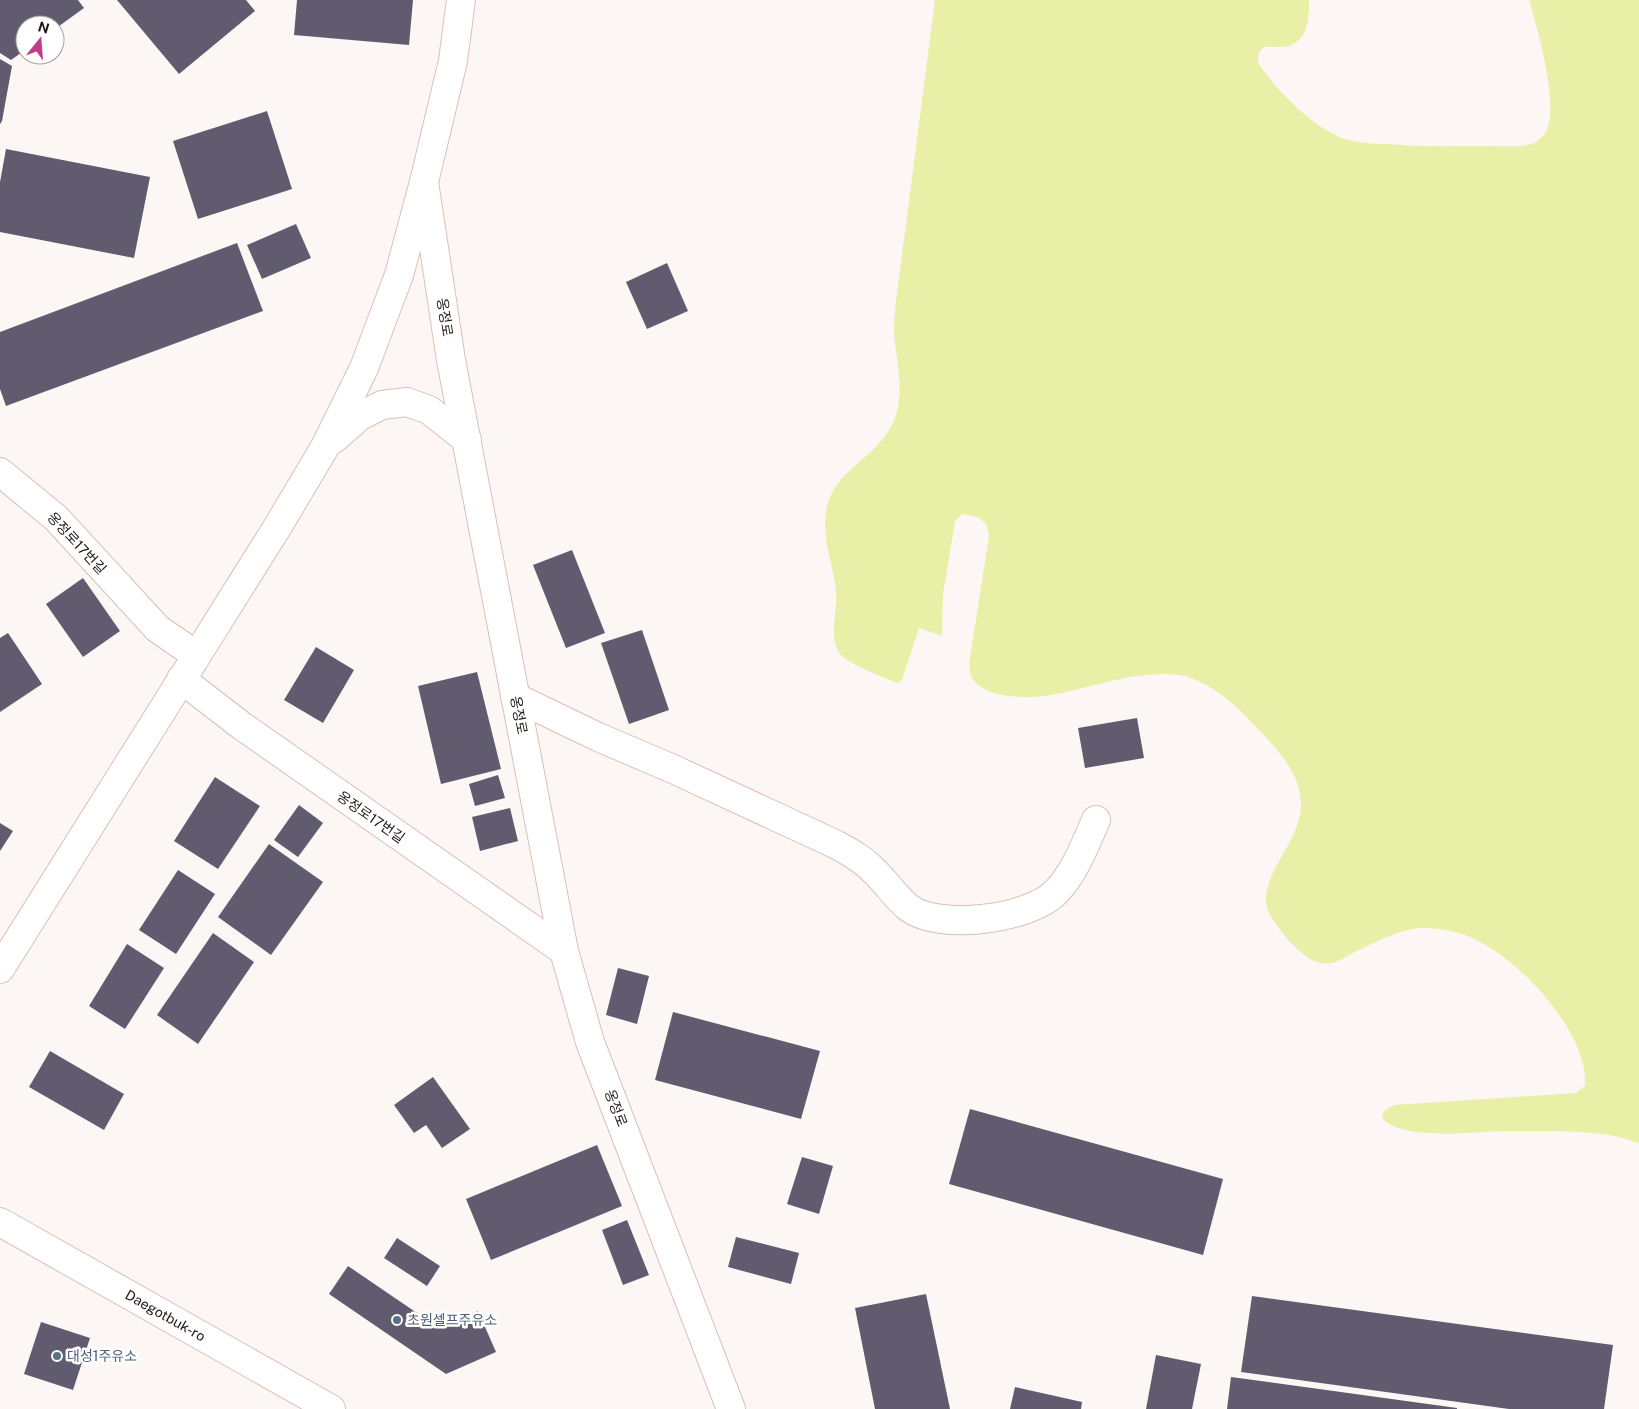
<svg xmlns="http://www.w3.org/2000/svg" width="1639" height="1409" font-family="'Public Sans','Noto Sans KR',sans-serif">
<style>
.green{fill:#e8f0a7}
.building{fill:#615b6f}
.lines{fill:none;stroke-linecap:round;stroke-linejoin:round}
.minor-casing{stroke:#d8c1b4;stroke-width:30}
.minor{stroke:#fff;stroke-width:28}
.service-dot{fill:#5c6f8a;stroke:#fff;stroke-width:2}
.labels{text-anchor:middle;dominant-baseline:central;stroke-width:5;stroke-linejoin:round;paint-order:stroke}
.street-label{font-size:14px;fill:#201713;stroke:#fff}
.service-label{font-size:14px;fill:#4e5e75;stroke:#fff;text-anchor:start}
</style>
<rect width="100%" height="100%" fill="#fcf7f5"/>
<path class="green" d="M935,0H1309C1309,18 1309,40 1288,46C1281,48 1272,46 1264,47C1253,58 1259,65 1267,75C1285,99 1317,129 1345,139C1358,143 1373,144 1387,144C1419,147 1452,146 1485,146C1497,146 1523,148 1534,143C1537,142 1543,136 1545,133C1561,109 1537,27 1529,0H1639V1143C1629,1140 1619,1136 1609,1135C1577,1130 1542,1131 1509,1131C1478,1131 1404,1142 1382,1118L1384,1111L1394,1105L1576,1093L1585,1086C1589,1031 1515,953 1465,935C1451,930 1437,928 1422,928C1402,928 1373,943 1355,952C1348,955 1340,961 1333,963C1324,965 1313,962 1306,956C1296,949 1286,938 1279,928C1274,921 1267,912 1266,903C1264,869 1301,841 1301,804C1300,773 1279,751 1259,730C1240,709 1218,688 1191,678C1175,672 1154,674 1138,676C1090,682 1040,708 991,692C984,689 976,685 972,678C970,675 970,668 969,664L989,536L987,525L978,517L962,514L955,521L943,595L942,636L919,628L902,680L897,683C883,677 853,666 842,656C827,642 838,609 836,590C832,559 816,524 832,493C848,462 887,451 897,411C904,384 895,357 894,331C894,321 895,311 896,301Z"/>
<g class="building">
<path d="M0,0H78L84,8L55,29V25H25V50L11,60L0,53Z"/>
<path d="M117,0H246L255,11L179,74Z"/>
<path d="M297,0H413L409,45L294,35Z"/>
<path d="M0,59L12,66L2,121L0,124Z"/>
<path d="M267,111L292,189L198,219L173,141Z"/>
<path d="M6,149L150,177L134,258L0,232V182Z"/>
<path d="M296,224L311,258L262,279L247,245Z"/>
<path d="M237,243L263,311L6,406L0,389V332Z"/>
<path d="M667,263L688,311L647,329L626,282Z"/>
<path d="M572,550L605,633L566,648L533,565Z"/>
<path d="M83,578L120,631L83,657L46,604Z"/>
<path d="M642,630L669,710L629,724L601,643Z"/>
<path d="M8,633L42,684L0,712V638Z"/>
<path d="M316,647L354,670L323,723L284,700Z"/>
<path d="M477,672L501,769L441,784L418,686Z"/>
<path d="M1137,718L1144,758L1085,768L1078,728Z"/>
<path d="M498,775L505,798L475,806L469,784Z"/>
<path d="M215,777L260,806L218,869L174,841Z"/>
<path d="M299,805L323,823L298,857L274,840Z"/>
<path d="M510,808L518,841L480,851L472,817Z"/>
<path d="M0,823L13,831L0,851Z"/>
<path d="M269,844L323,882L271,955L218,917Z"/>
<path d="M178,870L215,894L176,954L139,930Z"/>
<path d="M213,933L254,962L198,1044L157,1015Z"/>
<path d="M127,944L164,968L125,1029L89,1006Z"/>
<path d="M618,968L649,976L637,1024L606,1015Z"/>
<path d="M673,1012L820,1051L801,1119L655,1080Z"/>
<path d="M50,1051L124,1094L104,1130L29,1087Z"/>
<path d="M433,1077L470,1129L442,1148L426,1125L414,1133L394,1105Z"/>
<path d="M970,1109L1223,1179L1203,1255L949,1184Z"/>
<path d="M597,1145L622,1206L491,1260L466,1199Z"/>
<path d="M802,1157L833,1166L819,1214L787,1204Z"/>
<path d="M627,1220L649,1275L623,1285L602,1230Z"/>
<path d="M736,1237L799,1253L791,1284L728,1267Z"/>
<path d="M397,1238L440,1266L427,1286L384,1258Z"/>
<path d="M348,1266L439,1328L478,1311L496,1352L446,1374L329,1294Z"/>
<path d="M926,1294L950,1409H875L855,1308Z"/>
<path d="M1252,1296L1613,1345L1604,1409H1509L1241,1372Z"/>
<path d="M41,1322L90,1338L73,1390L24,1374Z"/>
<path d="M1156,1355L1201,1364L1192,1409H1146Z"/>
<path d="M1231,1377L1457,1408V1409H1227Z"/>
<path d="M1015,1387L1082,1402L1081,1409H1010Z"/>
</g>
<g class="lines">
<defs>
<g id="minor">
<path d="M424,182L451,360L564,951L590,1042L731,1409"/>
<path d="M334,439L360,416L382,405L407,402L429,410L467,440"/>
<path d="M0,472L56,518L158,629L196,655"/>
<path d="M181,679L242,726L564,951"/>
<path d="M515,697L598,737L673,769L835,844C850,852 864,860 875,872C887,883 896,898 909,908C940,931 1030,919 1056,892C1075,872 1085,845 1096,820"/>
<path d="M0,969L278,526L325,447L364,368L399,275L424,182L453,61L461,0"/>
<path id="s1" d="M0,1222L331,1409"/>
</g>
</defs>
<use href="#minor" class="minor-casing"/>
<use href="#minor" class="minor"/>
</g>
<g class="service-dot">
<circle cx="397" cy="1320" r="5"/>
<circle cx="57" cy="1356" r="5"/>
</g>
<g class="labels">
<g class="street-label">
<text transform="translate(445 317) rotate(81)">옹정로</text>
<text transform="translate(77 543) rotate(47)">옹정로17번길</text>
<text transform="translate(519 715) rotate(79)">옹정로</text>
<text transform="translate(371 817) rotate(35)">옹정로17번길</text>
<text transform="translate(616 1108) rotate(69)">옹정로</text>
<text stroke="none"><textPath href="#s1" startOffset="190">Daegotbuk-ro</textPath></text>
</g>
<g class="service-label">
<text x="407" y="1320">초원셀프주유소</text>
<text x="67" y="1356">대성1주유소</text>
</g>
</g>
<g transform="translate(40 40) rotate(17)"><circle r="24" fill="#ffffff" stroke="#a6a2a1"/>
<path d="M0-4L9 19L0 12L-9 19Z" fill="#bf3d86"/>
<text y="-8" font-size="14" font-weight="bold" text-anchor="middle" fill="#201713">N</text>
</g>
</svg>
